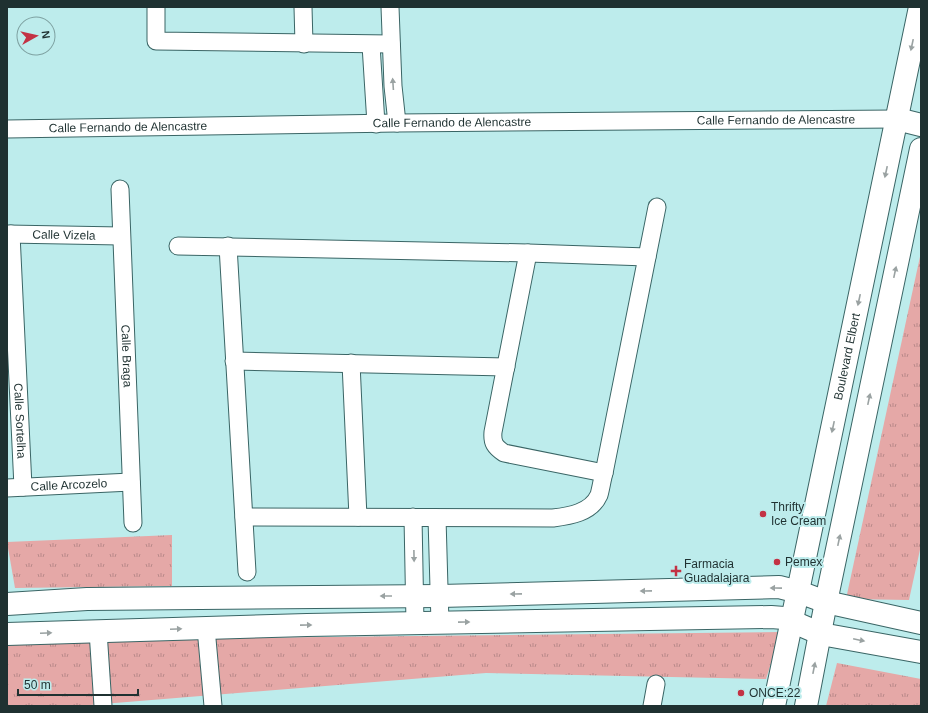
<svg xmlns="http://www.w3.org/2000/svg" width="928" height="713" font-family="Helvetica,sans-serif">
<style>
.grass{fill:url(#grass-tufts)}
.lines{fill:none;stroke-linecap:round;stroke-linejoin:round}
.street-casing{stroke:#3a6565;stroke-width:19}
.secondary-casing{stroke:#3a6565;stroke-width:24}
.street{stroke:#fff;stroke-width:17}
.secondary{stroke:#fff;stroke-width:22}
.oneway{fill:#9aa2a2}
.poi-dot{fill:#c33244;stroke:#bdecec;stroke-width:1.5}
.labels{text-anchor:middle;dominant-baseline:central;stroke-width:4;stroke-linejoin:round;paint-order:stroke}
.street-label{font-size:12px;fill:#1f3131;stroke:#bdecec}
.poi-label{font-size:12px;fill:#1f3131;stroke:#bdecec;text-anchor:start}
</style>
<defs>
<pattern id="grass-tufts" width="24" height="20" patternUnits="userSpaceOnUse"><rect width="24" height="20" fill="#e5a8a7"/><path d="M3 7l-1-3M5 7V3M7 7l1-3M15 17l-1-3M17 17v-4M19 17l1-3" fill="none" stroke="#b98989"/></pattern>
</defs>
<rect width="100%" height="100%" fill="#bdecec"/>
<g class="grass">
<path d="M921,252V545L909,600L846,599Z"/>
<path d="M172,535V586L15,588L7,542Z"/>
<path d="M781,632L766,679L486,673L78,706H7V645L236,638Z"/>
<path d="M837,663L921,679V706H826Z"/>
</g>
<g class="lines">
<defs>
<g id="street">
<path d="M156,7V41L391,44"/>
<path d="M303,7L304,44"/>
<path d="M390,7L393,86L397,123"/>
<path d="M371,45L376,124"/>
<path id="s1" d="M7,129L397,123L897,119"/>
<path id="s2" d="M120,189L133,523"/>
<path id="s3" d="M7,234L121,236"/>
<path id="s4" d="M11,234L23,487"/>
<path d="M178,246L528,253L647,257"/>
<path d="M228,246L247,572"/>
<path d="M528,253L493,432C492,443 495,447 504,453L604,473"/>
<path d="M234,361L506,367"/>
<path d="M351,363L358,517"/>
<path id="s5" d="M7,488L131,482"/>
<path d="M244,517L553,518C569,516 591,513 599,495C601,488 602,480 604,473L657,207"/>
<path d="M413,517L415,623"/>
<path d="M437,518L440,623"/>
<path d="M206,628L213,706"/>
<path d="M98,631L103,706"/>
<path d="M652,706L656,684"/>
</g>
<g id="secondary">
<path d="M897,119L921,125"/>
<path d="M7,604L87,599L440,596L779,587L799,592L826,602L921,623"/>
<path d="M7,634L307,625L771,617L784,618L821,634L921,652"/>
<path id="s6" d="M774,706L920,7"/>
<path d="M806,706L826,602L921,149"/>
</g>
</defs>
<use href="#street" class="street-casing"/>
<use href="#secondary" class="secondary-casing"/>
<use href="#street" class="street"/>
<use href="#secondary" class="secondary"/>
</g>
<defs><path id="oneway-solid" d="M-6-.8H1V-3.2L6.5 0L1 3.2V.8H-6Z"/></defs>
<g class="oneway">
<use href="#oneway-solid" transform="translate(912 45) rotate(102)"/>
<use href="#oneway-solid" transform="translate(393 84) rotate(-94)"/>
<use href="#oneway-solid" transform="translate(886 172) rotate(102)"/>
<use href="#oneway-solid" transform="translate(895 272) rotate(-78)"/>
<use href="#oneway-solid" transform="translate(859 300) rotate(102)"/>
<use href="#oneway-solid" transform="translate(869 399) rotate(-78)"/>
<use href="#oneway-solid" transform="translate(833 427) rotate(102)"/>
<use href="#oneway-solid" transform="translate(839 540) rotate(-78)"/>
<use href="#oneway-solid" transform="translate(414 556) rotate(89)"/>
<use href="#oneway-solid" transform="translate(776 588) rotate(-179)"/>
<use href="#oneway-solid" transform="translate(646 591) rotate(179)"/>
<use href="#oneway-solid" transform="translate(516 594) rotate(179)"/>
<use href="#oneway-solid" transform="translate(386 596) rotate(180)"/>
<use href="#oneway-solid" transform="translate(464 622) rotate(-1)"/>
<use href="#oneway-solid" transform="translate(306 625) rotate(-1)"/>
<use href="#oneway-solid" transform="translate(176 629) rotate(-2)"/>
<use href="#oneway-solid" transform="translate(46 633) rotate(-2)"/>
<use href="#oneway-solid" transform="translate(859 640) rotate(12)"/>
<use href="#oneway-solid" transform="translate(814 668) rotate(-79)"/>
</g>
<g class="poi-dot">
<circle cx="763" cy="514" r="4"/>
<circle cx="777" cy="562" r="4"/>
<path d="M674 565h4v4h4v4h-4v4h-4v-4h-4v-4h4z"/>
<circle cx="741" cy="693" r="4"/>
</g>
<g class="labels">
<g class="street-label">
<text stroke="none"><textPath href="#s1" startOffset="769">Calle Fernando de Alencastre</textPath></text>
<text stroke="none"><textPath href="#s1" startOffset="445">Calle Fernando de Alencastre</textPath></text>
<text stroke="none"><textPath href="#s1" startOffset="121">Calle Fernando de Alencastre</textPath></text>
<text stroke="none"><textPath href="#s3" startOffset="57">Calle Vizela</textPath></text>
<text stroke="none"><textPath href="#s2" startOffset="167">Calle Braga</textPath></text>
<text stroke="none"><textPath href="#s6" startOffset="357">Boulevard Elbert</textPath></text>
<text stroke="none"><textPath href="#s4" startOffset="187">Calle Sortelha</textPath></text>
<text stroke="none"><textPath href="#s5" startOffset="62">Calle Arcozelo</textPath></text>
</g>
<g class="poi-label">
<text x="771" y="507">Thrifty<tspan x="771" dy="14">Ice Cream</tspan></text>
<text x="785" y="562">Pemex</text>
<text x="684" y="564">Farmacia<tspan x="684" dy="14">Guadalajara</tspan></text>
<text x="749" y="693">ONCE:22</text>
</g>
</g>
<rect width="928" height="713" fill="none" stroke="#1f3131" stroke-width="16"/>
<g transform="translate(36 36) rotate(82)"><circle r="19" fill="#bdecec" stroke="#7ea1a1"/>
<path d="M0-3L7 15L0 10L-7 15Z" fill="#c33244"/>
<text y="-6" font-size="11" font-weight="bold" text-anchor="middle" fill="#1f3131">N</text>
</g>
<path d="M18 689v6h120v-6" fill="none" stroke="#1f3131" stroke-width="2"/>
<text x="24" y="689" font-size="12" fill="#1f3131" stroke="#bdecec" stroke-width="3" paint-order="stroke">50 m</text>
</svg>
